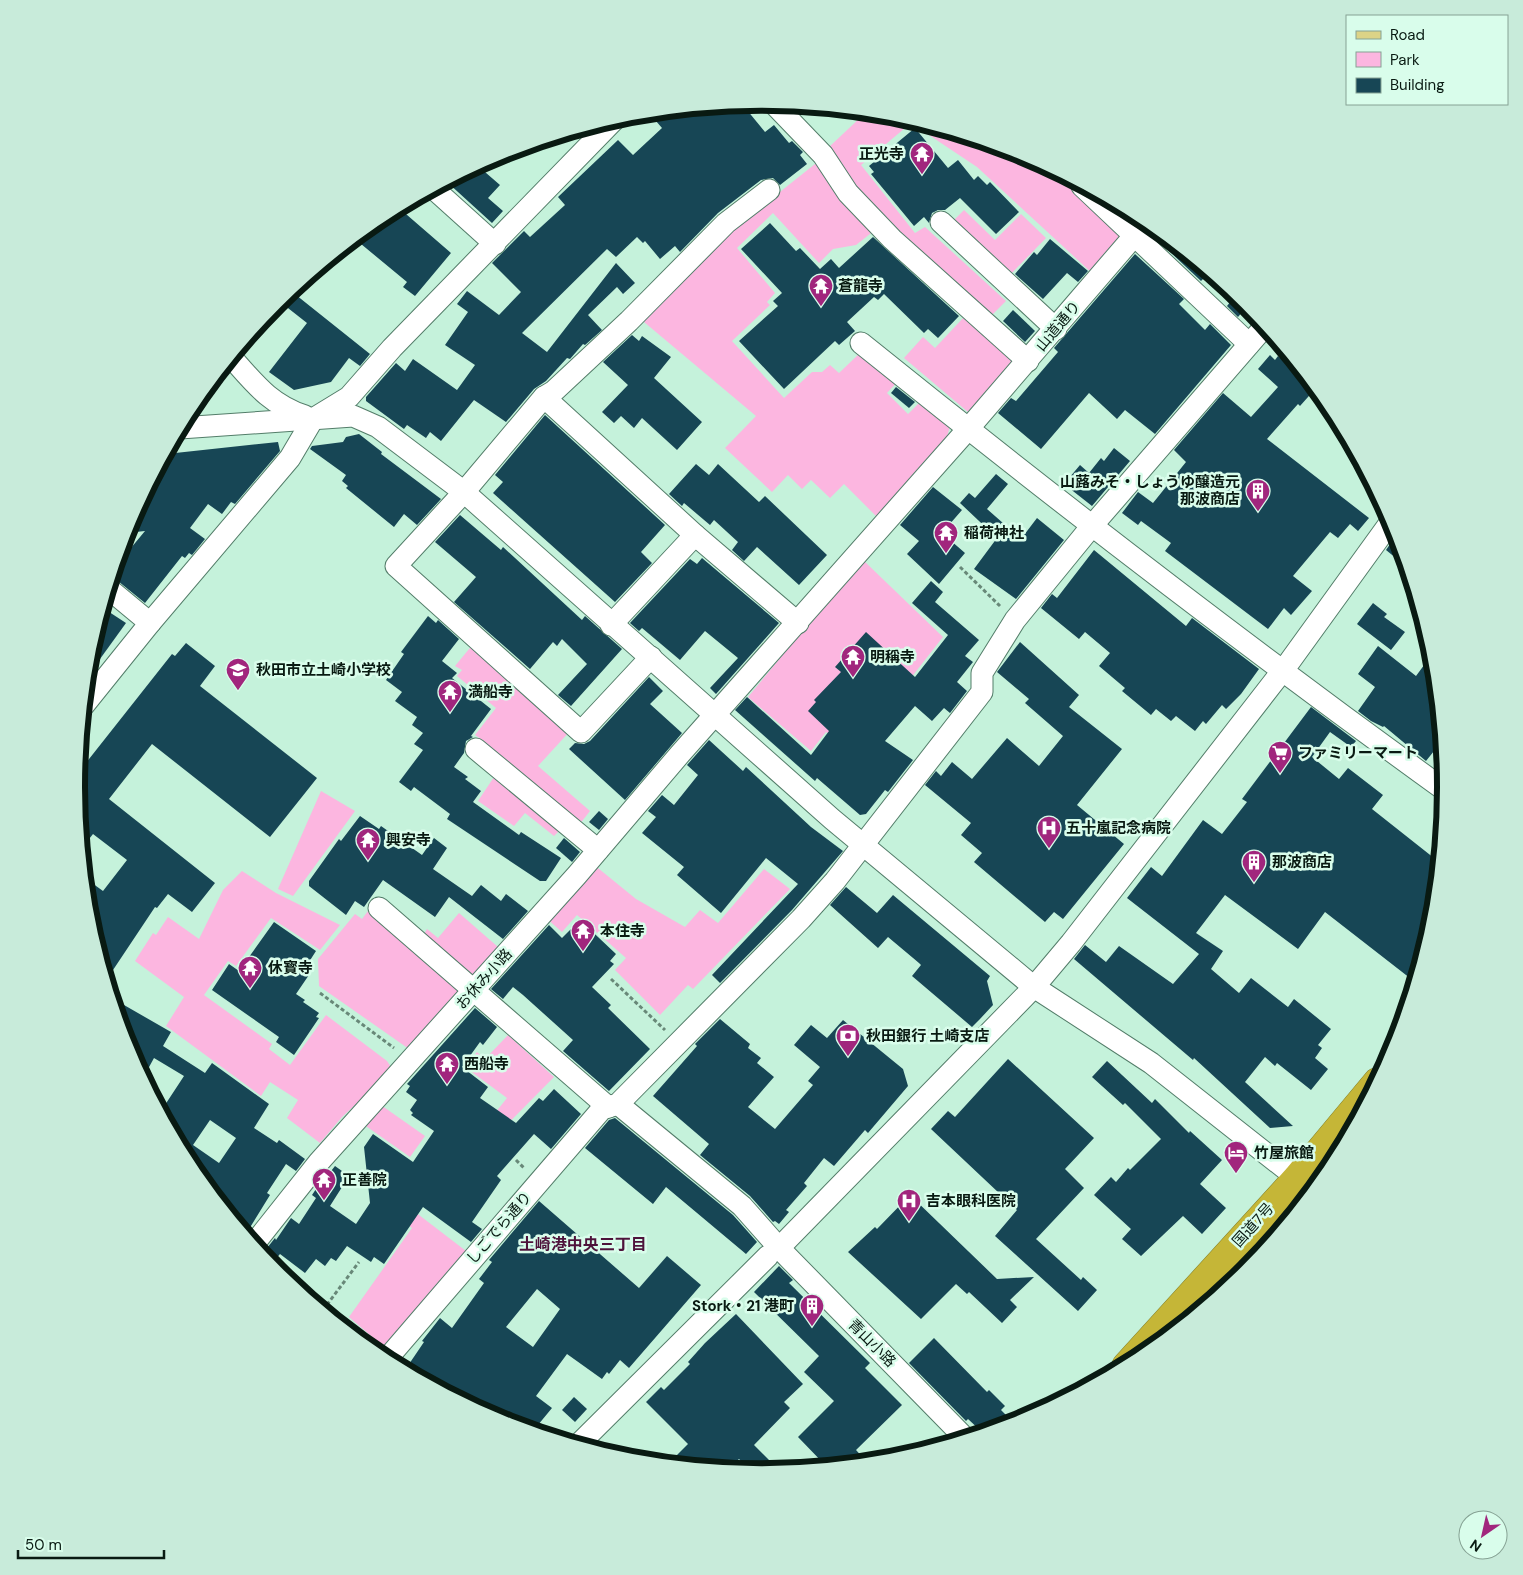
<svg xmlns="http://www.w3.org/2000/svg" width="1523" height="1575" font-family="'DM Sans','Noto Sans JP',sans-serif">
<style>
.green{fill:#fcb6e0}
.building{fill:#174655;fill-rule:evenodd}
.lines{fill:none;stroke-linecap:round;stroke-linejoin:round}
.minor-casing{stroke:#537d69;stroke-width:23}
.major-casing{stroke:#837f2a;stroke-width:28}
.highway-casing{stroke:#837f2a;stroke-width:29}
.path{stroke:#688878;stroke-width:3;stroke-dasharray:4 2.5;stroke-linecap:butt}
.minor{stroke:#fff;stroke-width:21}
.major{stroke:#dcd387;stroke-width:26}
.highway{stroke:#c5b637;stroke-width:28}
.labels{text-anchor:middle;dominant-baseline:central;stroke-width:5;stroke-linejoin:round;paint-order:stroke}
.poi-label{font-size:15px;font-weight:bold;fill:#091a12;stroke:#d9fdeb;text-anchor:start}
.street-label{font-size:15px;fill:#091a12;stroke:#d9fdeb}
.neighbourhood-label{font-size:16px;font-weight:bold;fill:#4e133b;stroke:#d9fdeb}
.rim{fill:none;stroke:#091a12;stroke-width:6}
</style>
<rect width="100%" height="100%" fill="#c5f2db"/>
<g class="green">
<path d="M858,112L895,115L1024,155L1058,173L1126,236L1093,274L977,167L911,123L861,165L915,233L925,227L1006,301L989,318C931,266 871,215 828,148L862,116Z"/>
<path d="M815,164H822L875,230L856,245L833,249L819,263L773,213L737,248L775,293L767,302L770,305L732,341L784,398L812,372H822L830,365L839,373L861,352L899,380L887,393L908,414L922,400L950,426L947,437L878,518L844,484L830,498L811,480L802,489L788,475L772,492L725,448L756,416L644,322L654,306L717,242Z"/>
<path d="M964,210L995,240L1021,214L1046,238L1009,276L953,221Z"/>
<path d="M965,316L1015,361L968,412L904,358L923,337L935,348Z"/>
<path d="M862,559L943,637L903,688L845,744L826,732L811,751L748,697Z"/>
<path d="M474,643L571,730L538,766L590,811L579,825L482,744L484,741L475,735L496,708L457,676L462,670L455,666Z"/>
<path d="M494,777L561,829L554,836L525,813L514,826L478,801Z"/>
<path d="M321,791L355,811L293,896L278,889Z"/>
<path d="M593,864L636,899L685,927L700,910L718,923L764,869L790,889L693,989L688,985L660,1015L615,970L626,958L577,915L562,932L546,918Z"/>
<path d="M242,871L276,893L340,925L320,950L271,918L236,966L228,961L204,995L272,1044L269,1049L290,1065L326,1015L387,1061L393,1070L342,1117L320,1143L287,1118L298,1100L270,1082L261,1096L166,1026L184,997L135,961L153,933L156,935L168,917L199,939L223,890Z"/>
<path d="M368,911L462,990L409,1049L319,986L318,959L355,914L362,919Z"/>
<path d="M459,913L498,947L472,977L423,936L427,929L438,938Z"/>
<path d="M508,1035L554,1077L480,1152L471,1143L507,1098L465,1067L477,1052L485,1059Z"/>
<path d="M378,1103L425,1136L410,1157L363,1124Z"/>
<path d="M389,1192L466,1251L384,1347L349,1317L412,1228L389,1210Z"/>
</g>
<g class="building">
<path d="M742,104L765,132L774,125L789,143L792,141L803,152L800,155L807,164L780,185L773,178L761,180L718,213L680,252L675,246L660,259L645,241L643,243L637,237L616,257L607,249L522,333L547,352L616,263L635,283L623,294L617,287L588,315L602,330L585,345L583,344L570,359L567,358L546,381L534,389L506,422L474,400L441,441L430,432L426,438L407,425L404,429L366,401V397L396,363L405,371L413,359L457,390L475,365L445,345L468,312L457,304L467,291L499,315L521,292L492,263L524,231L530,237L565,205L558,197L618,140L633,155L662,128L649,113Z"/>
<path d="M915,128L948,168L958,160L974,180L978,176L987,185L990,182L1019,212L996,234L960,198L945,210H938L932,213L929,223L924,217L914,226L871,174L874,172L869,166Z"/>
<path d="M478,166L500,185L488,198L503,211L492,223L447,182Z"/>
<path d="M399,208L451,253L415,296L403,287L407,282L355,239L381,218Z"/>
<path d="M770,223L796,251L800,248L820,269L831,259L839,268L873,237L959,316L938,338L928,329L924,333L884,294L878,300L874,297L847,322L855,331L839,345L835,341L784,389L739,341L778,306L773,301L782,293L741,249Z"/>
<path d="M1156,229L1209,273L1201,281L1152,235Z"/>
<path d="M1050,239L1088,271L1078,282L1067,273L1043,299L1015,274L1034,252L1037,255Z"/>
<path d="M1135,254L1184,299L1179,304L1205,330L1210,324L1231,345L1155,434L1125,410L1117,419L1089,393L1041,449L998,413L1011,398L1016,401L1058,352L1054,348Z"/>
<path d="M291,291L370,354L360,366L349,358L331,382L294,390L269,372L307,323L279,301Z"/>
<path d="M1236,295L1248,305L1238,317L1227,306Z"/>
<path d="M1013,310L1035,331L1025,342L1003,321Z"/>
<path d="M632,335L639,341L642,336L671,357L654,378L702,422L677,450L642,418L634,428L621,416L614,423L602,412L628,385L603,362Z"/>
<path d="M1270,355L1275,360L1278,356L1316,388L1300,406L1298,404L1267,439L1369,518L1358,531L1350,524L1338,538L1330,532L1293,576L1312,591L1291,615L1284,608L1268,629L1165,551L1171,543L1141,521L1138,525L1122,513L1138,492L1153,503L1186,462L1174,450L1223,393L1251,417L1278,387L1258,369Z"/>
<path d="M896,387L915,402L909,408L891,393Z"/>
<path d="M545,415L665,525L641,552L652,563L615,602L493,493L503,482L495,475Z"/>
<path d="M359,434L382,452L381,454L441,499L417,525L404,514L394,527L346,488L348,486L342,481L346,475L310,449L312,446L343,442L346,437Z"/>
<path d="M278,442L280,451L235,504L231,502L222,514L208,504L190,528L205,539L192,555L189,553L185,558L182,556L145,603L113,577L116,566L145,531L126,533L166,454Z"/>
<path d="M1114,448L1130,461L1092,506L1064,484L1080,465L1089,473L1101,458L1104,461Z"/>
<path d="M696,464L709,475L718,464L759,502L765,496L827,555L799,585L757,547L744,561L732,550L738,542L714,520L710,525L684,503L682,506L669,494Z"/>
<path d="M996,474L1008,484L987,509L1021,539L1037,518L1064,540L1016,599L974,569L997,538L960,503L969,493L975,498Z"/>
<path d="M933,487L962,510L942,533L965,553L939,584L907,554L919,541L900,525Z"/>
<path d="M460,515L501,550L503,547L582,620L585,616L622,649L571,706L558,695L587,664L562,639L557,646L553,642L530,669L454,602L476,577L435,542Z"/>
<path d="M1397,534L1400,542L1408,568L1386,550Z"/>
<path d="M1094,550L1186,626L1192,618L1259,669L1241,694L1226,709L1222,705L1206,724L1203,721L1195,731L1176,716L1171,721L1156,709L1151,715L1122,691L1125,688L1099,666L1110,653L1085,632L1079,639L1041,608L1052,594L1057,598Z"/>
<path d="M702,558L779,623L716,694L710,688L738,658L705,631L680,660L642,628L639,631L630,623L690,559L697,564Z"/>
<path d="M931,581L943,592L935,602L979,640L965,656L973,662L957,682L967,691L950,713L944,708L932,721L915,706L885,741L913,760L888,792L885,790L866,814L860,815L817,778L815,781L735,710L747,697L811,755L829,731L808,711L816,702L814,700L841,672L835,667L866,632L915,677L948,635L912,603Z"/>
<path d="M1373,603L1387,614L1384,617L1405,632L1391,650L1357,624Z"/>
<path d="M103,608L126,623L87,677L89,654Z"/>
<path d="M428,616L436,623L438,620L459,639L442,661L457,673L452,678L491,709L471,736L473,737L466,741L464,753L454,767L468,777L465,779L481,791L473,802L519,835L521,832L561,858L546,881H540L447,819L450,814L414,787L411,791L399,782L423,750L414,744L423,733L412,725L417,717L395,701L402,692L386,680L404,654L401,652Z"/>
<path d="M1020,642L1079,695L1069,707L1122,749L1077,805L1124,844L1063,919L1054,912L1045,922L974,862L982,853L961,835L971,823L925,785L936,771L941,776L952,762L972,779L1007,738L1039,766L1063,736L1025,703L1029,699L997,672Z"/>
<path d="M186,643L215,666L200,686L317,778L270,837L152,744L109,799L215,883L192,912L168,894L157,908L155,907L107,979L89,921L85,878L103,891L127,860L93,834L82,848L76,787L78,773L172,654L175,656Z"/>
<path d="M1378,646L1416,676L1433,653L1442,741L1426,761L1384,726L1383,727L1371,721L1358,711L1375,687L1358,674Z"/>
<path d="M649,677L663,691L650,704L682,733L625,800L569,749L575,743L584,744L590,741Z"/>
<path d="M1311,707L1356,741L1351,747L1330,732L1312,757L1339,779L1348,768L1383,795L1372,809L1439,862L1434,921L1415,982L1325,912L1298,949L1225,895L1196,933L1223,951L1211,969L1239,993L1251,978L1288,1007L1294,999L1331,1029L1318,1045L1322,1048L1315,1058L1328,1069L1311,1090L1277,1063L1275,1066L1265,1057L1245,1082L1293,1126L1270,1128L1194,1058L1193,1060L1074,959L1085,945L1106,962L1119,946L1173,984L1199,954L1127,898L1151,867L1162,876L1203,820L1222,834L1247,802L1242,799Z"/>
<path d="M709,740L743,771L746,767L811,827L843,851L792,910L720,983L712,975L798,884L766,858L721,913L677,875L684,867L642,833L656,817L648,811L662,795L674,805L698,775L687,765Z"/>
<path d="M599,811L608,819L599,830L589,822Z"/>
<path d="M360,816L379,829L381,826L422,855L434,838L447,848L433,869L472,896L481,885L501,901L506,894L528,911L503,939L449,897L435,917L383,880L364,907L355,901L346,915L309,886V881L339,839L341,841Z"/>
<path d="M564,838L580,852L572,862L556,848Z"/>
<path d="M846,887L877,913L893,895L990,976L987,981L993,1005L980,1019L972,1027L912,976L921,965L919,963L888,937L878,948L830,905Z"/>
<path d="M580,920L616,954L610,961L614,964L592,987L611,1005L608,1008L650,1049L609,1091L563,1051L573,1040L523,995L513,987L503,999L491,989L549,925L562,938Z"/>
<path d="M274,922L316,951L307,965L313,969L296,994L305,1000L303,1002L319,1013L316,1017L319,1018L294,1055L276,1042L279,1037L212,990L229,964L239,971Z"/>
<path d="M124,1005L171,1032L163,1046L205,1073L212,1063L269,1104L254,1128L277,1143L279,1140L305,1159L296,1171L286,1164L267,1193L270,1195L246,1234L192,1168L161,1111L184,1076L154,1058L143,1078L128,1049L118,1014ZM210,1120L236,1138L219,1163L193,1145Z"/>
<path d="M475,1008L497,1027L483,1045L480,1042L462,1067L488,1087L480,1098L516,1123L539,1098L543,1101L554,1089L581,1114L551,1149L534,1134L497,1176L501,1180L472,1222L482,1229L471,1242L423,1207L384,1264L374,1257L371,1262L347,1246L336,1261L331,1258L325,1266L316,1259L305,1273L280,1254L274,1261L263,1253L275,1238L276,1240L291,1218L299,1224L316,1198L312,1195L318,1186L317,1185L326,1173L328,1175L335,1166L349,1176L330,1206L356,1224L370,1203L364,1147L373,1134L413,1162L434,1131L411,1115L413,1113L410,1110L417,1100L406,1092L410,1086L407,1084Z"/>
<path d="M720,1019L750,1044L748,1048L761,1058L757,1063L774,1077L748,1107L775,1129L813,1085L808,1081L820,1067L794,1045L811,1025L827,1038L843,1020L903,1069L908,1086L868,1133L865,1130L834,1166L824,1158L804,1183L807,1186L786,1210L789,1212L779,1224L775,1221L773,1222L750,1196L700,1155L709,1144L653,1096L697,1046L695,1044Z"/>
<path d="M1008,1059L1094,1138L1065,1169L1084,1188L1036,1239L1081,1280L1083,1277L1097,1290L1078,1311L995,1236L1017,1210L931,1129L948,1111L955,1117Z"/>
<path d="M1107,1061L1152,1103L1155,1099L1189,1133L1190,1131L1222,1160L1200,1184L1226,1208L1202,1234L1183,1216L1141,1256L1122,1239L1131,1229L1094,1195L1111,1177L1116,1182L1128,1168L1130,1170L1161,1139L1125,1103L1123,1105L1092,1077Z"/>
<path d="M615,1118L733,1215L757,1242L746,1254L666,1187L653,1204L585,1148L609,1120Z"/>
<path d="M910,1195L997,1279L1034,1277L1010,1300L1017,1307L1002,1323L969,1292L967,1294L956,1284L921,1319L848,1252L875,1227L877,1229Z"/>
<path d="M539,1201L639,1288L667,1256L701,1285L629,1368L620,1360L609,1374L607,1372L602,1379L567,1354L536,1396L552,1408L533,1431L514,1417L509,1423L499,1420L405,1370L424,1342L422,1341L440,1318L452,1328L484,1283L479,1279L492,1262L489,1260ZM537,1289L560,1309L533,1347L506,1327Z"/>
<path d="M779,1266L793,1280L789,1283L870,1363L865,1368L902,1405L856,1450L867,1462L826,1466L798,1437L834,1401L804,1372L819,1356L754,1292Z"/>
<path d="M736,1314L803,1384L784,1402L790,1408L754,1445L780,1471L752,1472L739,1459L728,1469L668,1464L688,1444L646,1402L661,1387L664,1390L690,1364L688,1362L705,1343Z"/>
<path d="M934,1338L987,1392L989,1390L1005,1406L1001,1410L1014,1423L983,1433L968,1419L966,1421L909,1363Z"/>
<path d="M574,1397L587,1409L575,1422L562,1410Z"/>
</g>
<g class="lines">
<defs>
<g id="minor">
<path d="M773,103L823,155L848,193L892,239L1028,361"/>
<path d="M1082,186L1249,344"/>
<path d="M434,189L495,244"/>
<path d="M941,222L1056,329"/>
<path d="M861,343C1052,497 1247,647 1446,791"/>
<path d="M232,358C255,384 271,405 305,416"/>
<path d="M544,397L464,492L396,566L581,732L651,657"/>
<path d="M180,428L353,416L378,427L464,492L832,819L1034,987L1151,1063L1297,1178"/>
<path d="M695,535L798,623"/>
<path d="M109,589L150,623"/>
<path d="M611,625L695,535L544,397L554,391L629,321L726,223L769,190"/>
<path d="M84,705L150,623L290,458L313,419L349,397L392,348L614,120"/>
<path d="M476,749L598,850"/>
<path d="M379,908L608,1107"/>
<path d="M618,1104L742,1206L779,1248L965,1438"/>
<path d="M254,1244L319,1162L577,875L680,754L968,429L1147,221"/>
<path d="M779,1248L1034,987L1071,943L1290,661L1392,520"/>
<path d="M386,1360L602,1109L618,1104L801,919L835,881L982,692V673L1015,620L1091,527L1265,326"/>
<path d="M578,1445L768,1256"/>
</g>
<path id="major" d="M1297,1178L1312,1192"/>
<path id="highway" d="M1126,1366L1297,1178L1377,1082"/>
</defs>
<use href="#minor" class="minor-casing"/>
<use href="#major" class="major-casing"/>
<use href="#highway" class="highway-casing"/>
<g class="path">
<path d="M960,567L1000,606"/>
<path d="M611,979L665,1030"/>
<path d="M320,993L394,1048"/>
<path d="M516,1160L524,1168"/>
<path d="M323,1310L359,1262"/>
</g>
<use href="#minor" class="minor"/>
<use href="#major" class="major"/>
<use href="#highway" class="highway"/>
</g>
<defs>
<symbol id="temple-pin" viewBox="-11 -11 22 30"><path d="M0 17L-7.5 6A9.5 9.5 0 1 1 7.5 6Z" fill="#a1267d" stroke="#d9fdeb"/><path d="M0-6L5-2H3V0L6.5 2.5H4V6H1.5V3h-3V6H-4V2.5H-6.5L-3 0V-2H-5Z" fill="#fff"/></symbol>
<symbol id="building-pin" viewBox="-11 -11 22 30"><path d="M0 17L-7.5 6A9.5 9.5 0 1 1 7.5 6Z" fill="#a1267d" stroke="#d9fdeb"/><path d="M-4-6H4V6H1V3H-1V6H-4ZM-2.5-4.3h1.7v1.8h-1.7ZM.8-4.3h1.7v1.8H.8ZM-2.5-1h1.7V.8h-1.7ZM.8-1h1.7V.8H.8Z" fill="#fff"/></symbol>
<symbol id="school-pin" viewBox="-11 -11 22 30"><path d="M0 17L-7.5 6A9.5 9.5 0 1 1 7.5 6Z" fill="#a1267d" stroke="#d9fdeb"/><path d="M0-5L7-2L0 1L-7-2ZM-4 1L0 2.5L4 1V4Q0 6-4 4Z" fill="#fff"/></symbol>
<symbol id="supermarket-pin" viewBox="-11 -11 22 30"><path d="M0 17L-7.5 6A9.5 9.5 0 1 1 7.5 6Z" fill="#a1267d" stroke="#d9fdeb"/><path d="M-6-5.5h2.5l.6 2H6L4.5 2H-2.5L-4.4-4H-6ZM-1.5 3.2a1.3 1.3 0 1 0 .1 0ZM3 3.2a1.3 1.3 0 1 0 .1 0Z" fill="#fff"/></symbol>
<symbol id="hospital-pin" viewBox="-11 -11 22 30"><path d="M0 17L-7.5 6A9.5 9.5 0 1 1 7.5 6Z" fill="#a1267d" stroke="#d9fdeb"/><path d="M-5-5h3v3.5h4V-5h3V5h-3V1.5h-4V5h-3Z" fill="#fff"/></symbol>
<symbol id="bank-pin" viewBox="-11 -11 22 30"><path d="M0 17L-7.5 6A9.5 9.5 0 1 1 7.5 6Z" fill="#a1267d" stroke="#d9fdeb"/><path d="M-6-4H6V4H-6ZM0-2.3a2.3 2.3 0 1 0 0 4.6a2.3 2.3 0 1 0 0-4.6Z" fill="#fff"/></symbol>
<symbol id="hotel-pin" viewBox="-11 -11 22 30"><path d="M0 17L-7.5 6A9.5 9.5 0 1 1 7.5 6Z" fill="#a1267d" stroke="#d9fdeb"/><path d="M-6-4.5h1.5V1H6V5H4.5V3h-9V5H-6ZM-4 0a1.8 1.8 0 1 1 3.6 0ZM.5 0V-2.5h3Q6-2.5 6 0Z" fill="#fff"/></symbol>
</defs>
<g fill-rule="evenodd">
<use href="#temple-pin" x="908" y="140" width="28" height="38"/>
<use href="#temple-pin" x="807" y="272" width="28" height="38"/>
<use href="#building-pin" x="1244" y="477" width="28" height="38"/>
<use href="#temple-pin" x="932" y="519" width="28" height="38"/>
<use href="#temple-pin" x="839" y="643" width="28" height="38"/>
<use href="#school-pin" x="224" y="656" width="28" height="38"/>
<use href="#temple-pin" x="436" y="678" width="28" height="38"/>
<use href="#supermarket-pin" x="1266" y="739" width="28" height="38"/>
<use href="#hospital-pin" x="1035" y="814" width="28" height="38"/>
<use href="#temple-pin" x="354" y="826" width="28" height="38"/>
<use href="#building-pin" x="1240" y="848" width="28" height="38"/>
<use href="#temple-pin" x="569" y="917" width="28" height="38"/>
<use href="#temple-pin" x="236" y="954" width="28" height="38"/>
<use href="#bank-pin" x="834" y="1022" width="28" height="38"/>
<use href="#temple-pin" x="433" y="1050" width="28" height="38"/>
<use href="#hotel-pin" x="1222" y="1139" width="28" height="38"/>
<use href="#temple-pin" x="310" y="1166" width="28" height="38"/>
<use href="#hospital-pin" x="895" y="1187" width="28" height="38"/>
<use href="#building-pin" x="798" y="1292" width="28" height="38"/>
</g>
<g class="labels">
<g class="poi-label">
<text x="904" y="154" text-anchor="end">正光寺</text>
<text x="838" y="286">蒼龍寺</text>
<text x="1240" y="482" text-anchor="end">山蕗みそ・しょうゆ醸造元<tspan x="1240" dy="17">那波商店</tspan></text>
<text x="964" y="533">稲荷神社</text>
<text x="870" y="657">明稱寺</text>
<text x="256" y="670">秋田市立土崎小学校</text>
<text x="468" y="692">満船寺</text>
<text x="1298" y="753">ファミリーマート</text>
<text x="1066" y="828">五十嵐記念病院</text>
<text x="386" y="840">興安寺</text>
<text x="1272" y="862">那波商店</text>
<text x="600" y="931">本住寺</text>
<text x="268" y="968">休寳寺</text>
<text x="866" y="1036">秋田銀行 土崎支店</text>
<text x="464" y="1064">西船寺</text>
<text x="1254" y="1153">竹屋旅館</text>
<text x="342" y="1180">正善院</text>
<text x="926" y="1201">吉本眼科医院</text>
<text x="794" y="1306" text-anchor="end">Stork・21 港町</text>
</g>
<g class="street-label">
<text transform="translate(1058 326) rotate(-50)">山道通り</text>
<text transform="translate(484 979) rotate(-48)">お休み小路</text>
<text transform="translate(1253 1225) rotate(-48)">国道7号</text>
<text transform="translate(499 1228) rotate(-49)">しごでら通り</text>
<text transform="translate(872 1343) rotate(45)">青山小路</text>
</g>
<g class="neighbourhood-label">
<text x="583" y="1244">土崎港中央三丁目</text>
</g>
</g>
<path d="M0 0H1523V1575H0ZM85 787a676 676 0 1 1 1352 0a676 676 0 1 1-1352 0Z" fill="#c8ebda" fill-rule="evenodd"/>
<path class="rim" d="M85 787a676 676 0 1 1 1352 0a676 676 0 1 1-1352 0Z"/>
<rect x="1346" y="15" width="162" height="90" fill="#d9fdeb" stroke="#86a294"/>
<rect x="1356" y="31" width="25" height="8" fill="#dcd387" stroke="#86a294"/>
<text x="1390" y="40" font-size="15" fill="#091a12">Road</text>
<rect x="1356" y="52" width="25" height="15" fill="#fcb6e0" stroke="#86a294"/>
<text x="1390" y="65" font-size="15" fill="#091a12">Park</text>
<rect x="1356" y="78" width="25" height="15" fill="#174655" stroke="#86a294"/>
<text x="1390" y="90" font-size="15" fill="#091a12">Building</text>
<g transform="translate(1483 1535) rotate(214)"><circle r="24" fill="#d9fdeb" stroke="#86a294"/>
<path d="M0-4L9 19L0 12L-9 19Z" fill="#a1267d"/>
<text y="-8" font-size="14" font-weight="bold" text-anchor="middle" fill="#091a12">N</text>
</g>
<path d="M18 1550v8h146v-8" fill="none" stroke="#091a12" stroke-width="2.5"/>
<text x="25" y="1550" font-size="15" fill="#091a12" stroke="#d9fdeb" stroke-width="4" paint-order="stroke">50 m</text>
</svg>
